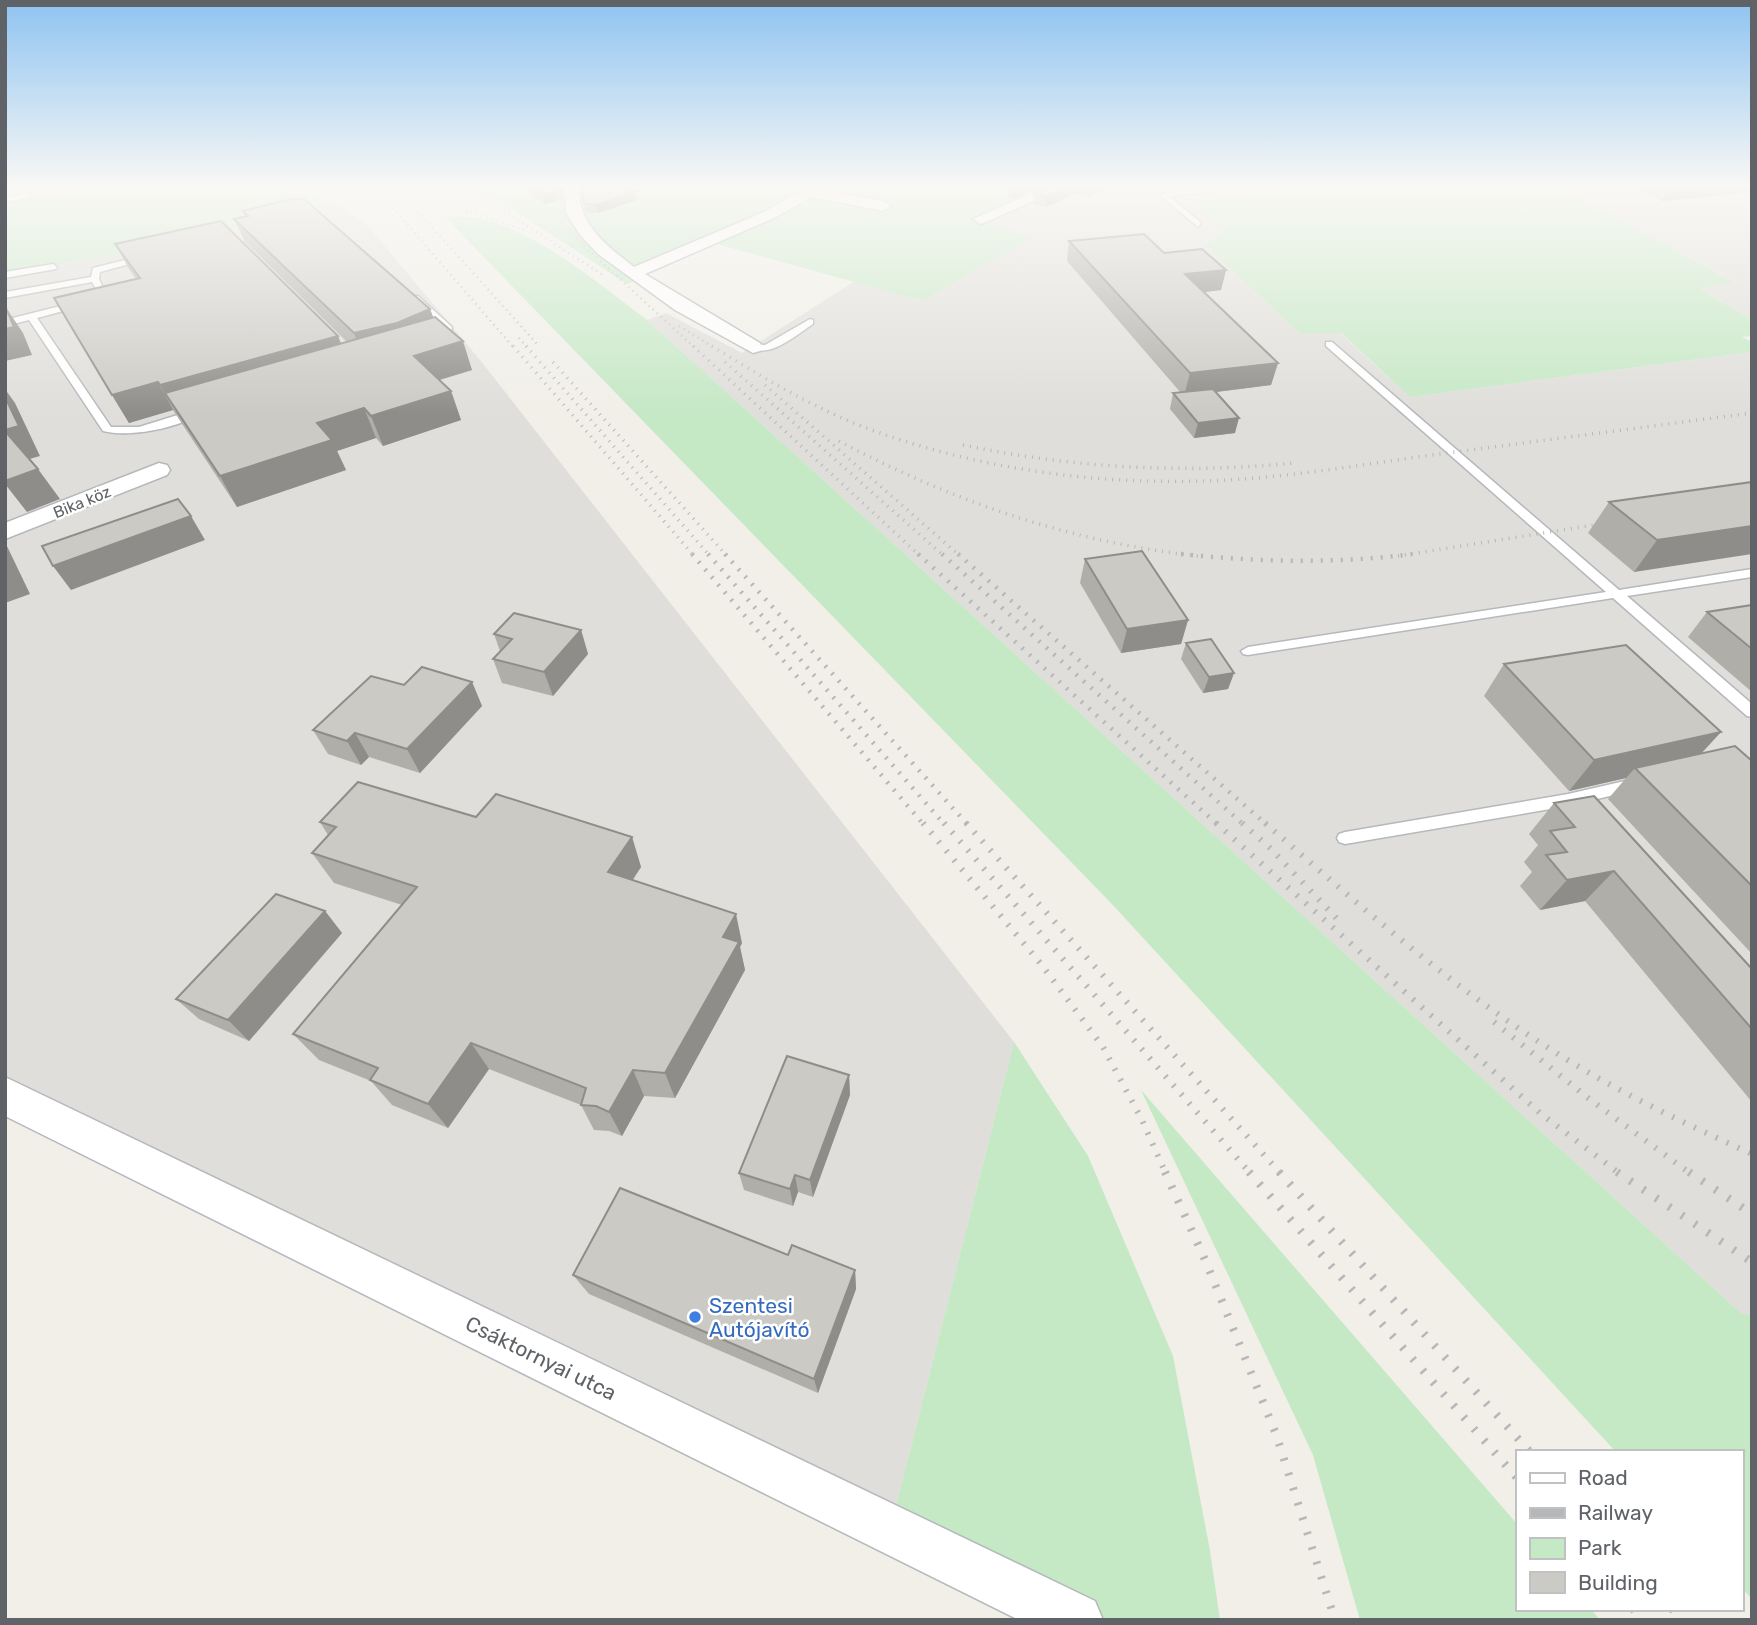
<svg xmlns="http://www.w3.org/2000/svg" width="1757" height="1625" font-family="Rubik,sans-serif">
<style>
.industrial{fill:#e0deda}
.green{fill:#c5e8c5}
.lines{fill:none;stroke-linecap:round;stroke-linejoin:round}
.lane-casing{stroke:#b5b8bc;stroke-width:3}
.street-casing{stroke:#b5b8bc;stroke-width:3}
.lane{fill:#fff;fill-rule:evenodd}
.street{fill:#fff;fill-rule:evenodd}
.rail-far4{stroke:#b6b7b8;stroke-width:2.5;stroke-dasharray:1 4.5;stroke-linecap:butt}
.rail-far3{stroke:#b6b7b8;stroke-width:3.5;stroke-dasharray:1 6;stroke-linecap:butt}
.rail-far2{stroke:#b6b7b8;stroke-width:4.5;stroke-dasharray:2 8;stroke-linecap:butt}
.rail-far1{stroke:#b6b7b8;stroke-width:6;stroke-dasharray:2 10;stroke-linecap:butt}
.rail{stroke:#b6b7b8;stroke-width:8;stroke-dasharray:2.5 13;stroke-linecap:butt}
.wall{fill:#afaea9}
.shaded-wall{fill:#8f8d8a}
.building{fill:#cccac5;stroke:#8f8d8a;stroke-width:2}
.shop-dot{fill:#3f7fe0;stroke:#fff;stroke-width:2.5}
.labels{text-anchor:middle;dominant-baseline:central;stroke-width:5;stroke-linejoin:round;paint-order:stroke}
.far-street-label{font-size:16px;fill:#5f6368;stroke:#fff}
.near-shop-label{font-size:21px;fill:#366cbe;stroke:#fff;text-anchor:start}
.near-street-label{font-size:21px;fill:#5f6368;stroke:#fff}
</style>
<rect width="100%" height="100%" fill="#f1efe8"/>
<g class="industrial">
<path d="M103,187H278L336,204L368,226L480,360L1014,1042L892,1522L5,1096V202Z"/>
<path d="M1050,187H1316L1189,198L1225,231L1204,243L1340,333L1410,397L1752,352V1315L1742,1314L647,320L666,313L742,353L855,281L923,301L1030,238L974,219Z"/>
<path d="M1560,187H1752V320L1698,287L1733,281Z"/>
</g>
<g class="green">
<path d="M103,187H278L336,204L127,254L5,271V202Z"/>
<path d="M478,187H1050L975,219L1031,238L923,301L713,243L627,284Z"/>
<path d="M1316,187H1560L1734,282L1699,288L1752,320V336L1742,337L1752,342V352L1410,397L1341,333L1301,334L1204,244L1225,231L1188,198Z"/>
<path d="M445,217C457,217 471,216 483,219C544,236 596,282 647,320L1742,1314L1752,1315V1599L1741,1587V1452H1616L1111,903Z"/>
<path d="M1014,1042L1088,1156L1173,1356L1210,1551L1220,1620H1068L892,1522Z"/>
<path d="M1141,1090L1517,1524V1609H1591L1600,1620H1360L1313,1455Z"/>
</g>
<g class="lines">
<defs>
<g id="lane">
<path d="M22,187H30L29,198L5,202V198L22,194Z"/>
<path d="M1221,187H1249L1169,196L1201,223L1198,227L1159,194Z"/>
<path d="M145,255H148V259L100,272L99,279L108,299L37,318L111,427H139L197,409L202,412C180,428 130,438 103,431L29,320L5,326V320L100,296L92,282L5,298V292L91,277L93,268Z"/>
<path d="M53,264L57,267L56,269L5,278V272Z"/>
<path d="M412,296H418L452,327L450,337L440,344H434V340L444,330L412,300Z"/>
<path d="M810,319L813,320V324C796,335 769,360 748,347L753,344L765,345Z"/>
<path d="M1326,342H1332L1619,590L1752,569V577L1627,596L1752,704V717L1747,716L1613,598L1248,655L1243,654L1241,651L1248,647L1606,592L1326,346Z"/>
<path d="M1638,778L1643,780L1646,784L1643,788L1568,806L1345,844L1339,842L1337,838L1339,834L1345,832L1568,794Z"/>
</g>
<g id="street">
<path d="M565,187H579C577,224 607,246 634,267L764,212L803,189L826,187L824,190L883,201L891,206L883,211L812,197L774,218L645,274L760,343L762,347L760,351L753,353L675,310L598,254L580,235L566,213Z"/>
<path d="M1046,187H1065L986,222L981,224L973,219Z"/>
<path d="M159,463L167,465L170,470L167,475L5,539V523Z"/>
<path d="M5,1077L1095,1601L1103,1620H1019L5,1116Z"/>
</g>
</defs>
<use href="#lane" class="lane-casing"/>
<use href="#street" class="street-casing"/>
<use href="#lane" class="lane"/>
<use href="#street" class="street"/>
<g class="rail-far4">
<path d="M375,187L514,348"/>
<path d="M396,187L537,344"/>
<path d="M416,187L462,209L524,230"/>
<path d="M467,187L603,275"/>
<path d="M570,229L586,248L695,348"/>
<path d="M679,326L715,348"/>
<path d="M519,338L528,348"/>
</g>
<g class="rail-far3">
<path d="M513,346L694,556"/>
<path d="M526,346L710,556"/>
<path d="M693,346L920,556"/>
<path d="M712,346C762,377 813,408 869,429C991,474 1127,489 1256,478C1315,473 1373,463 1432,455C1539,441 1645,427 1752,413"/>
<path d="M553,362L727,556"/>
<path d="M725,362L944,556"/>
<path d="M765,385L960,556"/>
<path d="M839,441C952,501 1070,542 1198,556"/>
<path d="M963,445C1073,468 1182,474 1294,463"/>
<path d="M1398,556L1613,522"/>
</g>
<g class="rail-far2">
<path d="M692,554L924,825"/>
<path d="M708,554L945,825"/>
<path d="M725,554L968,825"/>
<path d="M918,554L1218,825"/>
<path d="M942,554L1244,825"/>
<path d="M958,554L1267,825"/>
<path d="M1181,554C1259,562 1335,564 1412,554"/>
</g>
<g class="rail-far1">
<path d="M923,823L1041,964L1103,1047L1142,1120L1166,1174"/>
<path d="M944,823L1251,1174"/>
<path d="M966,823L1281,1174"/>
<path d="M1216,823L1540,1113L1620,1174"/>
<path d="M1242,823L1271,849L1341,923"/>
<path d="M1265,823C1359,905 1452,988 1558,1054C1620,1093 1686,1124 1752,1154"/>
<path d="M1494,1022L1588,1098L1691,1174"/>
</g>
<g class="rail">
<path d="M1165,1172L1206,1262L1276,1434L1335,1620"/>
<path d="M1249,1172L1517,1478"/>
<path d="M1279,1172L1530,1452"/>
<path d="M1617,1172L1752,1262"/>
<path d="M1689,1172L1752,1214"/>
<path d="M1633,1609L1642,1620"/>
<path d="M1672,1609L1681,1620"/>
</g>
</g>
<g class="wall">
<path d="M519,187H563V202L558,200L545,204Z"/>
<path d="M581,187L637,200L598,213H589L585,211Z"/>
<path d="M1008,187H1040L1012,199L1007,198Z"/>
<path d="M1049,187H1113L1088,197L1076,193L1046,207L1033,204L1034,193Z"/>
<path d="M1634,187H1752L1662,201Z"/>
<path d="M243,211L430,309L433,317L472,370L440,380L451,391L461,420L383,446L376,438L337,451L346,470L237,507L173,410L129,423L112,395L136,279L129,269L115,244L341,343L347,342L245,242L234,219L245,217Z"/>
<path d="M1069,241L1164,253L1226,270L1221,290L1204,292L1278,363L1271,385L1216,392L1235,433L1194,438L1170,409L1173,393H1181L1067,261Z"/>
<path d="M1752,482L1634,572L1588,533L1609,502Z"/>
<path d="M1085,559L1188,620L1181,644L1121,653L1080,583Z"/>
<path d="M1752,605V692L1688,637L1707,612Z"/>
<path d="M581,630L588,654L553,696L502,683L493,659L500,651L494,634Z"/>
<path d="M1186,643L1234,673L1228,689L1203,693L1181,659Z"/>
<path d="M1504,664L1721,732L1701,754L1752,761V954L1608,799L1626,778L1569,791L1484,696Z"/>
<path d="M472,682L482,706L420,773L369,757L361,765L328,754L313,730L404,685Z"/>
<path d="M1554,803L1752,969V1102L1585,901L1540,910L1520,886L1532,872L1524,862L1538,845L1529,834Z"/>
<path d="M476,817L632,837L641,867L633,880L742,943L740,947L745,970L675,1098L644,1096L622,1136L609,1131L594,1130L581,1105L489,1069L448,1128L392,1105L371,1081L319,1060L293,1034L402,905L334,883L312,853L328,835L320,822Z"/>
<path d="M325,911L342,933L249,1041L199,1019L176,999Z"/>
<path d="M849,1075L850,1095L813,1197L798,1192L793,1206L744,1190L739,1173Z"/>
<path d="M788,1255L855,1270L856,1289L818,1393L589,1294L573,1275Z"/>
</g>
<g class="shaded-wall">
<path d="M1016,187H1040L1012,199L1013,188Z"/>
<path d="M1068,187H1077L1076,193L1046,207L1047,196Z"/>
<path d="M1089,187H1113L1088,197Z"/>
<path d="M1670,187H1752V192L1662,201Z"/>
<path d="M636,191L637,200L598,213L596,205Z"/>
<path d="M556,192L558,200L545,204L543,195Z"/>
<path d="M1226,270L1221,290L1181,295L1185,274Z"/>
<path d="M5,306L23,333L32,355L5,361Z"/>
<path d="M430,309L439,333L364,358L354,333Z"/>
<path d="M338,336L349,363L165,393L175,413L160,385Z"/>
<path d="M463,341L472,370L425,384L414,356Z"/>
<path d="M1278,363L1271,385L1184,396L1190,373Z"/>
<path d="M158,382L173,410L129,423L112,395Z"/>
<path d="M5,389L15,403L40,456L26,460L5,432Z"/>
<path d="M451,391L461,420L383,446L371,416Z"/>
<path d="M364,408L376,438L337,451L346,470L237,507L220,476L317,423Z"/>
<path d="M1239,418L1235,433L1194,438L1198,423Z"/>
<path d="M38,469L60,499L27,512L5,484V481Z"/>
<path d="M191,516L205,540L71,590L53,566Z"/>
<path d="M1752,526V554L1634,572L1657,540Z"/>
<path d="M5,542L30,594L5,603Z"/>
<path d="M1188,620L1181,644L1121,653L1127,629Z"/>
<path d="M581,630L588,654L553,696L544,672Z"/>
<path d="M1234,673L1228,689L1203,693L1209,677Z"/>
<path d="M472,682L482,706L420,773L407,749Z"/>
<path d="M1721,732L1691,764L1635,768L1626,778L1569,791L1594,760Z"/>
<path d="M355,733L369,757L361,765L347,741Z"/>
<path d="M632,837L641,867L618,901L608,872Z"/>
<path d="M1614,871L1585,901L1540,910L1567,880Z"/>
<path d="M325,911L342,933L249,1041L228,1020Z"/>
<path d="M736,914L742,943L740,947L745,970L675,1098L665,1073L723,937Z"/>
<path d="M471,1043L489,1069L448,1128L428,1104Z"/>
<path d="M633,1070L644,1096L622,1136L609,1112Z"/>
<path d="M849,1075L850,1095L813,1197L810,1180Z"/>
<path d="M795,1175L798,1192L793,1206L790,1189Z"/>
<path d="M855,1270L856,1289L818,1393L814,1379Z"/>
</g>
<g class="building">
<path d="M530,187H561V194L556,192L543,195Z"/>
<path d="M581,187H619L636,191L596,205L584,203Z"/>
<path d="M1049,187H1068L1047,196L1034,193Z"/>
<path d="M291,199H304L430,309L397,323L354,333L234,219L248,216L243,211Z"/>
<path d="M221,221L338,336L160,385L158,382L112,395L54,298L140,278L115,244Z"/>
<path d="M1144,234L1164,253L1202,249L1226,270L1185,274L1278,363L1190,373L1069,241Z"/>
<path d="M5,306L14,327L5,329Z"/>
<path d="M435,317L463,341L414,356L451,391L371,416L364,408L317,423L332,440L220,476L165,393Z"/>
<path d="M1213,389L1239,418L1198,423L1173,393Z"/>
<path d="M5,397L19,426L5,430Z"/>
<path d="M5,431L38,469L5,481Z"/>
<path d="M1752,482V526L1657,540L1609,502Z"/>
<path d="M178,499L191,516L53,566L42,546Z"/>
<path d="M1142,551L1188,620L1127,629L1085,559Z"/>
<path d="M1752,605V649L1707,612Z"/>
<path d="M514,613L581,630L544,672L493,659L512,639L494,634Z"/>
<path d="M1211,639L1234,673L1209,677L1186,643Z"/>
<path d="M1626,645L1721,732L1594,760L1504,664Z"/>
<path d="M422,667L472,682L407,749L355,733L347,741L313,730L371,676L404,685Z"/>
<path d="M1735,746L1752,761V886L1635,768Z"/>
<path d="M358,782L476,817L496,794L632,837L608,872L736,914L723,937L739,942L665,1073L633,1070L609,1112L596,1106L581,1105L586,1088L471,1043L428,1104L370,1080L378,1068L293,1034L417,887L312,853L336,827L320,822Z"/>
<path d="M1594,796L1752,969V1029L1614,871L1567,880L1546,855L1567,852L1550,831L1575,827L1554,803Z"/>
<path d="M276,894L325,911L228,1020L176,999Z"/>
<path d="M787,1056L849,1075L810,1180L795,1175L790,1189L739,1173Z"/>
<path d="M620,1188L788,1255L792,1245L855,1270L814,1379L573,1275Z"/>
</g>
<linearGradient id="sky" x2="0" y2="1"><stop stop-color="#8fc3f1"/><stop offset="0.45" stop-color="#f9f8f5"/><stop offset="1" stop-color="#f9f8f5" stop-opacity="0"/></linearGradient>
<rect width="1757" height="414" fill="url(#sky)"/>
<circle class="shop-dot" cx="695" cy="1317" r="7"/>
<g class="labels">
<g class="far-street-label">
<text transform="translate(82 502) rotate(-22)">Bika köz</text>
</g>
<g class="near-shop-label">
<text x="709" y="1305">Szentesi<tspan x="709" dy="24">Autójavító</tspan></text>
</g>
<g class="near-street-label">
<text transform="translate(541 1358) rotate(26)">Csáktornyai utca</text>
</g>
</g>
<rect width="1757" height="1625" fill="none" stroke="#5f6368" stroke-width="14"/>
<rect x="1516" y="1450" width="228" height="161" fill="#ffffff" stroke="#bfc1c3" stroke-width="2"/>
<rect x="1530" y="1473" width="35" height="10" fill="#ffffff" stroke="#bfc1c3" stroke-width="2"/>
<text x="1578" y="1485" font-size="21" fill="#5f6368">Road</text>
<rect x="1530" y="1508" width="35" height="10" fill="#b6b7b8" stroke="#bfc1c3" stroke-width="2"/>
<text x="1578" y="1520" font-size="21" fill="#5f6368">Railway</text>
<rect x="1530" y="1538" width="35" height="21" fill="#c5e8c5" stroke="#bfc1c3" stroke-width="2"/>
<text x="1578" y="1555" font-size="21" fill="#5f6368">Park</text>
<rect x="1530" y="1572" width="35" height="21" fill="#cccac5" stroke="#bfc1c3" stroke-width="2"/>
<text x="1578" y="1590" font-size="21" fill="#5f6368">Building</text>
</svg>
